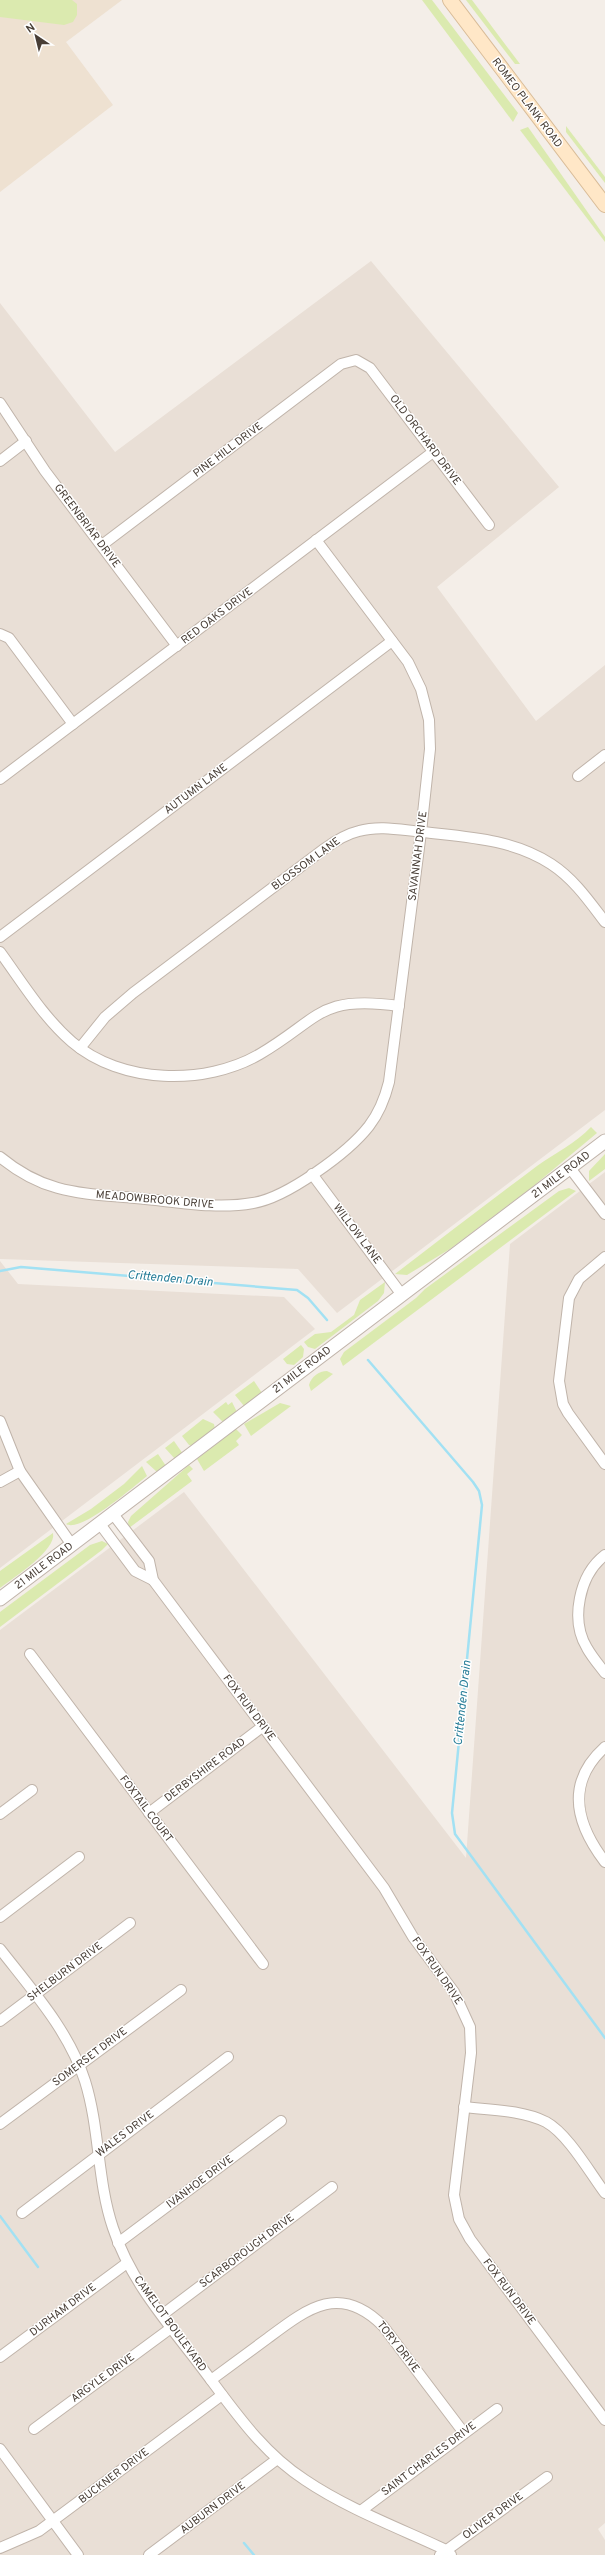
<svg xmlns="http://www.w3.org/2000/svg" width="605" height="2555" font-family="Overpass,sans-serif">
<style>
.residential{fill:#e9dfd6}
.education{fill:#eee1d1}
.green{fill:#dbeaaf}
.lines{fill:none;stroke-linecap:round;stroke-linejoin:round}
.stream{stroke:#a2e1f3;stroke-width:2.5}
.minor-casing{stroke:#c0b4aa;stroke-width:12}
.tertiary-casing{stroke:#c0b4aa;stroke-width:15}
.secondary-casing{stroke:#d9bc98;stroke-width:16}
.minor{stroke:#fff;stroke-width:10}
.tertiary{stroke:#fff;stroke-width:13}
.secondary{stroke:#ffe7c7;stroke-width:14}
.labels{text-anchor:middle;dominant-baseline:central;stroke-width:3;stroke-linejoin:round;paint-order:stroke}
.street-label{font-size:11px;fill:#483e36;stroke:#fff}
.water-label{font-size:12px;font-style:italic;fill:#257c97;stroke:#fff}
</style>
<rect width="100%" height="100%" fill="#f4eee8"/>
<g class="residential">
<path d="M371,261L559,487L437,587L536,721L605,665V1110L337,1313L298,1269L0,1259V303L115,452Z"/>
<path d="M605,1172V2523L598,2529L605,2540V2555H0V1630L184,1492L466,1858L510,1244Z"/>
<path d="M0,1261L18,1284L284,1297L315,1329L0,1568Z"/>
</g>
<path class="education" d="M0,0H122L66,42L113,105L0,192Z"/>
<g class="green">
<path d="M0,0H72L77,4V15L73,22L64,25L0,17Z"/>
<path d="M422,0H432L518,113L513,122Z"/>
<path d="M466,0H472L520,64H515Z"/>
<path d="M566,126L605,177V183L566,132Z"/>
<path d="M528,127L605,237V242L520,130Z"/>
<path d="M591,1127L597,1133L531,1188L450,1249L407,1275L395,1274C442,1238 489,1202 537,1166C555,1153 576,1143 591,1127Z"/>
<path d="M605,1154V1169L589,1181V1171Z"/>
<path d="M569,1188L576,1191L343,1366L340,1359L344,1352L416,1298L425,1289L559,1191Z"/>
<path d="M385,1282L384,1293L378,1301L315,1349L308,1347L304,1342L315,1334L331,1332L354,1315L360,1300Z"/>
<path d="M301,1345L304,1349L303,1357L294,1365L287,1364L283,1359Z"/>
<path d="M327,1371L333,1374L311,1391L309,1385C311,1377 319,1371 327,1371Z"/>
<path d="M254,1381L262,1393L244,1406L235,1395Z"/>
<path d="M226,1402L228,1405L232,1402L237,1412L223,1422L213,1412Z"/>
<path d="M280,1403L291,1406L251,1436L244,1424Z"/>
<path d="M203,1419L214,1424L215,1429L192,1446L189,1445L182,1436Z"/>
<path d="M236,1429L242,1435L236,1441L239,1445L204,1471L197,1459Z"/>
<path d="M174,1441L183,1454L175,1459L165,1448Z"/>
<path d="M158,1454L166,1466L157,1472L146,1462Z"/>
<path d="M189,1465L193,1469L187,1474L192,1481L129,1528L128,1522L131,1516Z"/>
<path d="M142,1466L147,1476C133,1487 81,1533 66,1524L91,1509L124,1484Z"/>
<path d="M53,1533C57,1550 13,1578 0,1588V1571Z"/>
<path d="M102,1541L108,1544L102,1550L0,1627V1612L90,1545Z"/>
</g>
<g class="lines">
<g class="stream">
<path d="M0,1271L21,1267L297,1290L308,1298L327,1320"/>
<path d="M368,1360L473,1482L479,1491L482,1505L452,1813L455,1834L605,2038"/>
<path d="M0,2216L38,2267"/>
<path d="M244,2543L254,2555"/>
</g>
<defs>
<g id="minor">
<path d="M0,403L45,471L177,646"/>
<path d="M0,461L26,441"/>
<path d="M102,545L341,364L356,360L370,368L489,525"/>
<path d="M0,634L9,638L73,724"/>
<path d="M578,776L605,755"/>
<path d="M0,779L433,452"/>
<path d="M0,937L392,641"/>
<path d="M0,952C22,982 43,1017 72,1042C121,1084 205,1086 260,1054C321,1018 318,995 399,1006"/>
<path d="M80,1048L105,1017L133,993L324,849C335,841 346,834 359,831C380,825 401,830 423,832C467,837 513,839 551,864C574,879 589,901 605,922"/>
<path d="M0,1157C45,1194 80,1193 135,1198C173,1201 215,1210 253,1203C286,1198 348,1153 369,1126C379,1113 385,1098 389,1082L421,832L430,749L429,720L421,689L408,662L316,540"/>
<path d="M570,1168L605,1214"/>
<path d="M312,1174L402,1295"/>
<path d="M605,1257L579,1279L569,1298L559,1381L563,1404L568,1413L605,1464"/>
<path d="M0,1421L20,1471L72,1545"/>
<path d="M0,1482L20,1471"/>
<path d="M113,1514L149,1561L153,1580L384,1888L413,1937L454,1992L470,2027L471,2053L454,2195L459,2219L470,2239L605,2420"/>
<path d="M100,1524L135,1571L153,1580"/>
<path d="M605,1555C579,1575 570,1620 587,1648C592,1657 599,1665 605,1673"/>
<path d="M30,1654L263,1964"/>
<path d="M605,1747C565,1783 576,1824 605,1862"/>
<path d="M149,1813L262,1727"/>
<path d="M0,1814L32,1790"/>
<path d="M0,1917L79,1857"/>
<path d="M0,1949C32,1990 69,2031 85,2081C100,2129 97,2181 113,2228C130,2280 166,2321 199,2364C231,2406 260,2451 305,2480C348,2509 399,2528 446,2550L451,2555"/>
<path d="M0,2021L130,1923"/>
<path d="M464,2107C490,2110 522,2110 546,2122C568,2134 590,2173 605,2193"/>
<path d="M0,2124L181,1990"/>
<path d="M22,2213L228,2057"/>
<path d="M118,2243L281,2121"/>
<path d="M162,2315L332,2187"/>
<path d="M0,2357L127,2263"/>
<path d="M211,2380C230,2366 249,2352 268,2338C308,2308 340,2283 383,2326L464,2433"/>
<path d="M34,2429L171,2328"/>
<path d="M0,2449L78,2555"/>
<path d="M362,2510L497,2409"/>
<path d="M0,2548L39,2531L222,2395"/>
<path d="M149,2555L276,2460"/>
<path d="M440,2555L547,2477"/>
</g>
<path id="tertiary" d="M0,1599L605,1141"/>
<path id="secondary" d="M450,0L605,205"/>
</defs>
<use href="#minor" class="minor-casing"/>
<use href="#tertiary" class="tertiary-casing"/>
<use href="#secondary" class="secondary-casing"/>
<use href="#minor" class="minor"/>
<use href="#tertiary" class="tertiary"/>
<use href="#secondary" class="secondary"/>
</g>
<g class="labels">
<g class="street-label">
<text transform="translate(527 103) rotate(53)">ROMEO PLANK ROAD</text>
<text transform="translate(425 440) rotate(53)">OLD ORCHARD DRIVE</text>
<text transform="translate(228 450) rotate(-37)">PINE HILL DRIVE</text>
<text transform="translate(87 526) rotate(53)">GREENBRIAR DRIVE</text>
<text transform="translate(217 616) rotate(-37)">RED OAKS DRIVE</text>
<text transform="translate(196 789) rotate(-37)">AUTUMN LANE</text>
<text transform="translate(418 856) rotate(-83)">SAVANNAH DRIVE</text>
<text transform="translate(306 864) rotate(-36)">BLOSSOM LANE</text>
<text transform="translate(561 1175) rotate(-37)">21 MILE ROAD</text>
<text transform="translate(155 1200) rotate(5)">MEADOWBROOK DRIVE</text>
<text transform="translate(357 1234) rotate(53)">WILLOW LANE</text>
<text transform="translate(302 1370) rotate(-37)">21 MILE ROAD</text>
<text transform="translate(44 1566) rotate(-37)">21 MILE ROAD</text>
<text transform="translate(249 1708) rotate(53)">FOX RUN DRIVE</text>
<text transform="translate(205 1770) rotate(-37)">DERBYSHIRE ROAD</text>
<text transform="translate(146 1809) rotate(53)">FOXTAIL COURT</text>
<text transform="translate(437 1971) rotate(55)">FOX RUN DRIVE</text>
<text transform="translate(65 1972) rotate(-37)">SHELBURN DRIVE</text>
<text transform="translate(90 2057) rotate(-37)">SOMERSET DRIVE</text>
<text transform="translate(125 2134) rotate(-37)">WALES DRIVE</text>
<text transform="translate(200 2182) rotate(-37)">IVANHOE DRIVE</text>
<text transform="translate(247 2251) rotate(-37)">SCARBOROUGH DRIVE</text>
<text transform="translate(509 2292) rotate(53)">FOX RUN DRIVE</text>
<text transform="translate(63 2310) rotate(-37)">DURHAM DRIVE</text>
<text transform="translate(170 2324) rotate(54)">CAMELOT BOULEVARD</text>
<text transform="translate(398 2347) rotate(52)">TORY DRIVE</text>
<text transform="translate(103 2378) rotate(-36)">ARGYLE DRIVE</text>
<text transform="translate(429 2459) rotate(-37)">SAINT CHARLES DRIVE</text>
<text transform="translate(114 2476) rotate(-37)">BUCKNER DRIVE</text>
<text transform="translate(213 2508) rotate(-37)">AUBURN DRIVE</text>
<text transform="translate(493 2516) rotate(-36)">OLIVER DRIVE</text>
</g>
<g class="water-label">
<text transform="translate(170 1279) rotate(5)">Crittenden Drain</text>
<text transform="translate(463 1703) rotate(-84)">Crittenden Drain</text>
</g>
</g>
<g transform="translate(36 36) rotate(325)" stroke="#ffffff" stroke-width="3" paint-order="stroke">
<path d="M0-3L7 15L0 10L-7 15Z" fill="#483e36"/>
<text y="-6" font-size="11" font-weight="bold" text-anchor="middle" fill="#483e36">N</text>
</g>
</svg>
